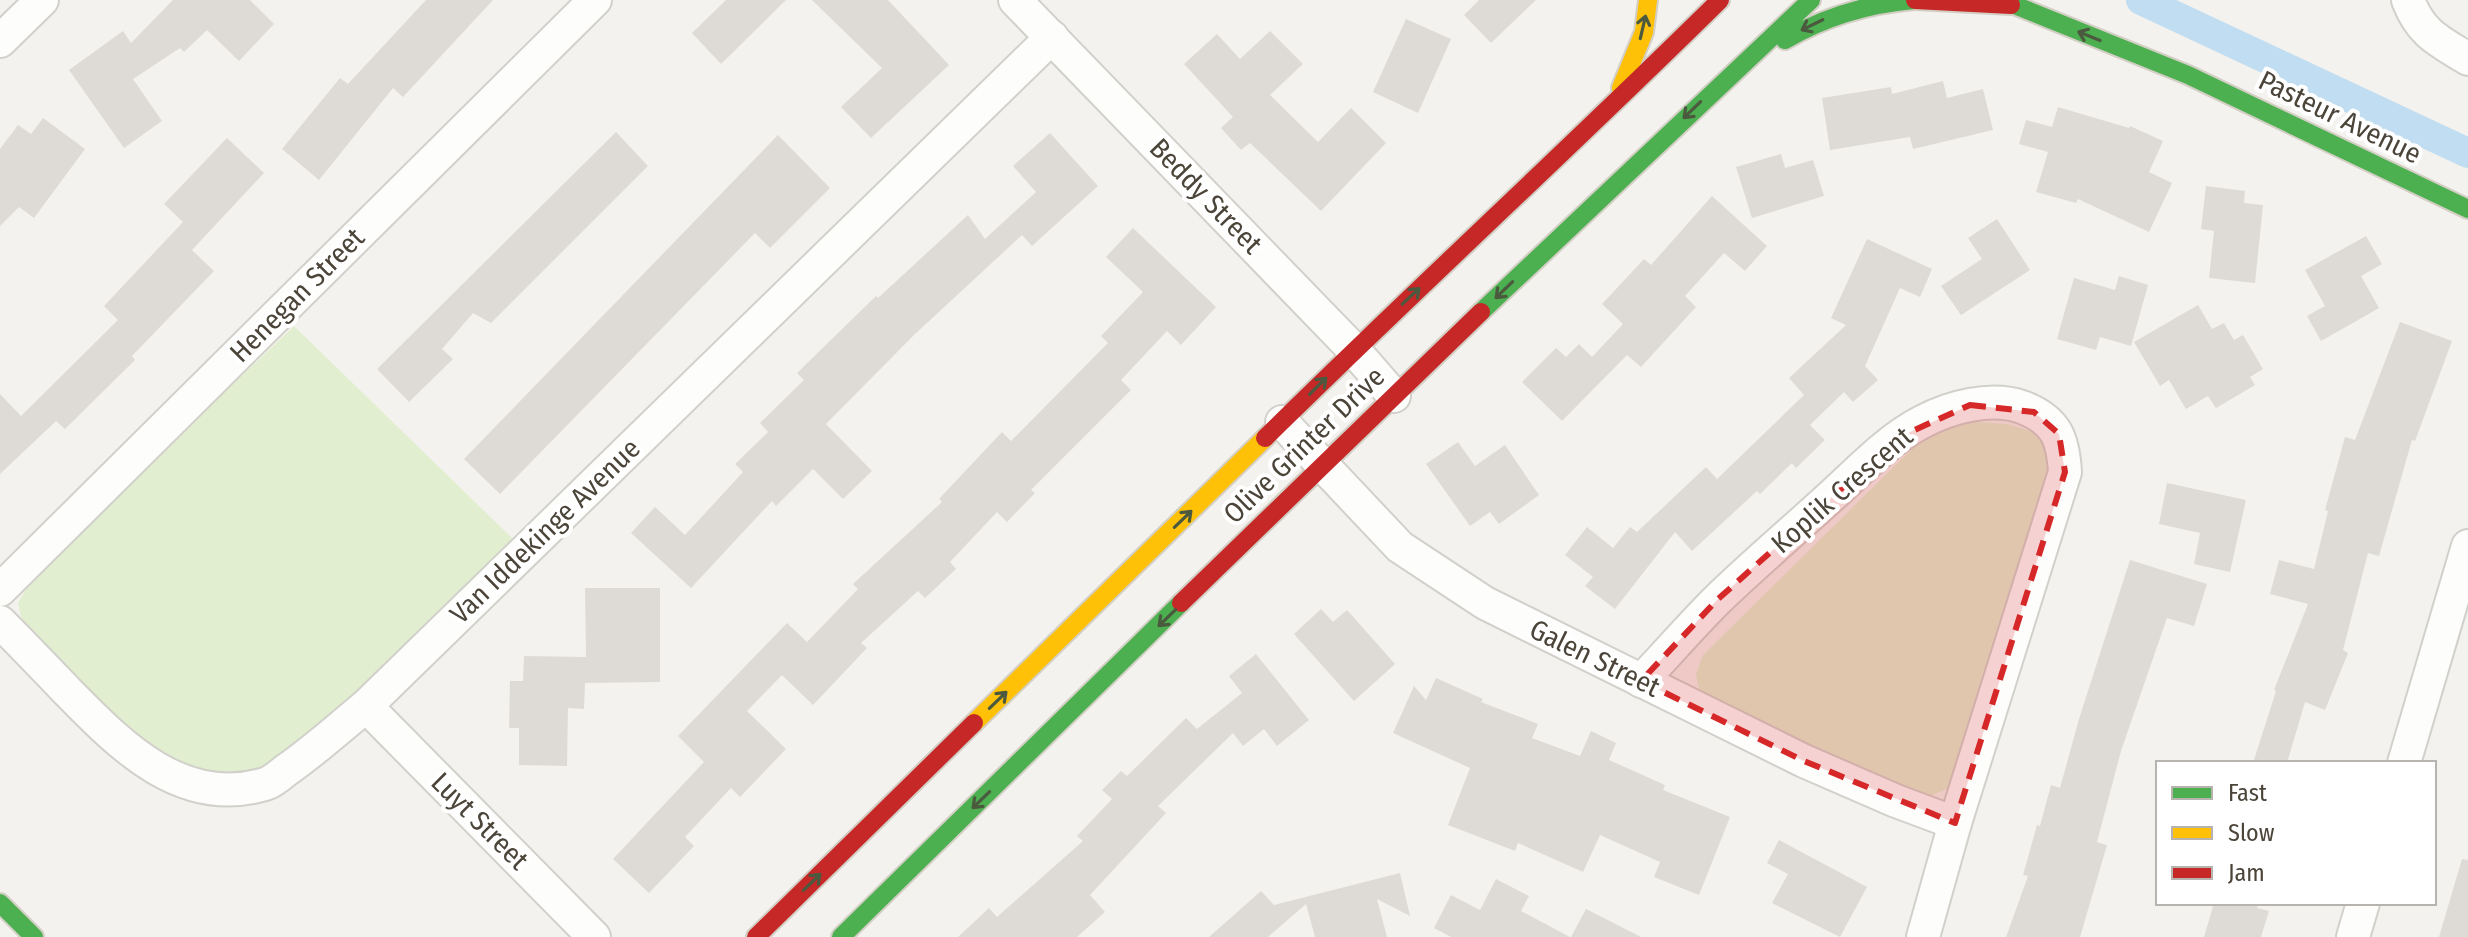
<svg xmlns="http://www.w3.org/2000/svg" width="2468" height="937" font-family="'Fira Sans Condensed',sans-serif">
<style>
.green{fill:#e1eecf}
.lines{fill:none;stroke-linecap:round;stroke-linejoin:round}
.canal{stroke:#c0ddf1;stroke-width:30}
.building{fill:#dedbd6}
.street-casing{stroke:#d2d0cb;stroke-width:36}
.fast-casing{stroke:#d3cfc5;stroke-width:22}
.slow-casing{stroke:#d3cfc5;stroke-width:22}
.jam-casing{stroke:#d3cfc5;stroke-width:22}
.street{stroke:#fdfdfc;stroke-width:32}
.fast{stroke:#4caf50;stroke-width:18}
.slow{stroke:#ffc107;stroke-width:18}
.jam{stroke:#c62828;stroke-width:18}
.oneway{stroke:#4b593e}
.marked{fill:#d62828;fill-opacity:0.2;stroke:#d62828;stroke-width:6;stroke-dasharray:16 10;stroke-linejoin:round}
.labels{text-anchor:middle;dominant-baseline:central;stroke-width:8;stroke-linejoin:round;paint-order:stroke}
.street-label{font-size:28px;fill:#4b4439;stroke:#fff}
</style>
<rect width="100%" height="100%" fill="#f4f2ee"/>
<g class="green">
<path d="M294,326L514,540L299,752L262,774L223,780L186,771L144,748L23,626L18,603L35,573Z"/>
<path d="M1975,422L2007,424L2034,432L2052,458L2054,486L1954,786L1923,799L1700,695L1696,674L1703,655L1913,448L1939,431Z"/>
</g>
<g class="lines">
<path class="canal" d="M2141,0L2468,153"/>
</g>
<g class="building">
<path d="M173,0H250L274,24L239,61L207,30L184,52L180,48L133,79L162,121L124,148L69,70L123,31L131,43Z"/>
<path d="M426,0H493L403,97L393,88L319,180L282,149L340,78L348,84Z"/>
<path d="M726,0H786L721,64L692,33Z"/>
<path d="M812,0H888L949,65L871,138L841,107L882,68Z"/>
<path d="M1479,0H1536L1491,43L1464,15Z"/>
<path d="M1406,19L1451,39L1418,113L1373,92Z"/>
<path d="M1270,31L1303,64L1270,95L1318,142L1351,108L1386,143L1321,211L1250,143L1241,150L1221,128L1233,117L1184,64L1217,34L1240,59Z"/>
<path d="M1943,81L1947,98L1983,89L1993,130L1913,149L1910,137L1830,150L1822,98L1891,87L1892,94Z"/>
<path d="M2058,107L2129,128L2130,126L2163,141L2149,172L2172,183L2149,232L2078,199L2076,203L2036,192L2048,152L2019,144L2026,120L2052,127Z"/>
<path d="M43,118L85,149L34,218L19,207L0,226V149L18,125L31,134Z"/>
<path d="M616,132L648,166L491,323L473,313L442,349L453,359L409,402L377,369Z"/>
<path d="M1050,133L1098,186L1032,246L1022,235L914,335L826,424L872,471L843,499L813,469L776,506L772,501L691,588L631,533L655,507L685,535L743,472L735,464L768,432L760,423L804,380L797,373L876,296L878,298L968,215L985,239L1036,192L1013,166Z"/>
<path d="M778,135L830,188L770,248L755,233L500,494L464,459Z"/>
<path d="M227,138L264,173L192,250L214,271L132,356L135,360L65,429L56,421L0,474V394L21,416L118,320L104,306L183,222L164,204Z"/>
<path d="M1781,154L1785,168L1813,160L1824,196L1752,218L1736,167Z"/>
<path d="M2206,186L2245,191L2244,203L2263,205L2255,283L2209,278L2214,231L2201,229Z"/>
<path d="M1712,196L1767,246L1745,271L1724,253L1685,296L1696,307L1641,367L1627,355L1562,421L1522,382L1556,348L1566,357L1579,344L1592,357L1623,324L1602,304L1644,259L1651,265Z"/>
<path d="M1997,219L2030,270L1961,315L1941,286L1982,259L1968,238Z"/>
<path d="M1133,228L1216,307L1181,345L1167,331L1121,380L1131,390L1031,490L1035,493L1007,522L997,512L950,562L956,569L925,598L918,591L861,643L867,648L813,705L782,675L747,711L786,749L740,797L731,788L685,837L694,846L649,893L613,859L704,762L678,736L787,623L807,642L858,589L853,584L942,502L939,499L1002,432L1011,441L1108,343L1101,336L1143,292L1106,257Z"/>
<path d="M2366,236L2382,264L2361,276L2379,308L2321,341L2307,316L2325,306L2305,270Z"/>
<path d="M1867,239L1932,269L1920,297L1900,288L1865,366L1878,380L1853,402L1844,392L1810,425L1825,440L1796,468L1792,463L1760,494L1757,491L1692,551L1675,532L1615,609L1585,586L1593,577L1565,555L1587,527L1613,548L1630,527L1637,532L1706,467L1717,479L1804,395L1789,378L1846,325L1831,318Z"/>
<path d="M2119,276L2148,285L2131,346L2100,337L2096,350L2057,339L2074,278L2115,290Z"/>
<path d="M2198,305L2212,329L2224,323L2234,340L2243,335L2263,369L2250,377L2255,385L2216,408L2208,396L2186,409L2169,380L2160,386L2134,342Z"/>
<path d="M2400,322L2452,341L2415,441L2412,440L2379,556L2368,553L2343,650L2348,653L2325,710L2305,702L2287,763H2253L2276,691L2274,690L2308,604L2270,594L2279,560L2314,569L2328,511L2325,510L2345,437L2355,440Z"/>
<path d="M1458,442L1475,466L1505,445L1539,495L1499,524L1490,512L1470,526L1426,464Z"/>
<path d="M2167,483L2246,500L2230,572L2194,564L2200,533L2159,524Z"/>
<path d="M2130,560L2207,584L2194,626L2167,618L2121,751L2097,842L2107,845L2080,937H2006L2028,876L2023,875L2037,825L2040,826L2051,785L2060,788L2079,719Z"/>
<path d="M585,588H660V682L585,683L584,709L568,708L567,766L519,765V728H509L510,681H523L524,656L586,657Z"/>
<path d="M1321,609L1333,622L1347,610L1395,664L1354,701L1294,634Z"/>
<path d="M1256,654L1309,720L1277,746L1264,729L1243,746L1233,733L1158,806L1166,813L1090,895L1105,912L1077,937H958L989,908L997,917L1083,841L1077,836L1112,799L1102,790L1121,771L1127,776L1186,718L1197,729L1242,693L1229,676Z"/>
<path d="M1436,678L1483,699L1481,702L1538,724L1532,738L1580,756L1591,731L1616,743L1609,760L1665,785L1663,790L1730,817L1699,895L1654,877L1660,862L1600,835L1583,872L1518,843L1515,851L1448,825L1470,768L1393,733L1414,686L1426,700Z"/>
<path d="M1779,840L1867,887L1840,937L1772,903L1788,874L1767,863Z"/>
<path d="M2462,859L2468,860V937H2439Z"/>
<path d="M1400,873L1410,916L1377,899L1387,937H1315L1306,904L1268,937H1209L1261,891L1274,905Z"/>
<path d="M1496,879L1529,896L1521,911L1570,937H1451L1434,928L1451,895L1480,910Z"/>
<path d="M2214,903H2258L2257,908L2269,911L2261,937H2204Z"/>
<path d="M1586,909L1641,937H1571Z"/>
</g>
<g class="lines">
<defs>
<g id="street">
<path d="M1015,0L1354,350L1394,396"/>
<path d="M2408,0C2421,34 2439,41 2468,59"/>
<path d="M0,41L42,0"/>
<path d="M1282,422L1400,547L1485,603L1804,761L1896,801L1955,823"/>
<path d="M0,590L595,0"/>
<path d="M0,622C23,645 45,668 68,692C120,745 182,809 265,784C272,782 279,776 285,771C314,751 339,728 366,706L1052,37"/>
<path d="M1641,681C1666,655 1690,627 1716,601C1752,566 1791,533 1828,499C1857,473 1887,440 1922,422C1950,407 1991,396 2022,407C2056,420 2063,438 2065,472L1955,823L1923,937"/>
<path d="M366,706L594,937"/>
<path d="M2404,763L2468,546"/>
<path d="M2353,937L2363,903"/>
</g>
<g id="fast">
<path d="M2002,0L2188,75L2468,209"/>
<path d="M1785,40C1826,16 1867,4 1914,0"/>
<path d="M1481,312L1811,0"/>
<path d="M0,903L34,937"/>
<path d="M841,937L1181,603"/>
</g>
<g id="slow">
<path d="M1621,88L1644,32L1648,0"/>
<path d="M974,723L1265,438"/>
</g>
<g id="jam">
<path d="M1915,0L2011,5"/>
<path d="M1265,438C1415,290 1570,148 1720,0"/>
<path d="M1181,603L1481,312"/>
<path d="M756,937L974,723"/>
</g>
</defs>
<use href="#street" class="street-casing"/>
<use href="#fast" class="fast-casing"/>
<use href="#slow" class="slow-casing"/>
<use href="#jam" class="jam-casing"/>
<use href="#street" class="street"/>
<use href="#fast" class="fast"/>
<use href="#slow" class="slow"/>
<use href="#jam" class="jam"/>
</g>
<defs><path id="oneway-shaft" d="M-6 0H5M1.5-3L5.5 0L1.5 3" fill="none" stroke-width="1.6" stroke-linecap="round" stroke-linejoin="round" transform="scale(2)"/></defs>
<g class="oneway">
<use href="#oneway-shaft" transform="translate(1812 25) rotate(154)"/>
<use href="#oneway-shaft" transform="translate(1643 27) rotate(-77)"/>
<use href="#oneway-shaft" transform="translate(2089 36) rotate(-158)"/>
<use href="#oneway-shaft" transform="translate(1692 110) rotate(136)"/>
<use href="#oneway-shaft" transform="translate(1504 290) rotate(136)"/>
<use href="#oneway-shaft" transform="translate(1411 296) rotate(-43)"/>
<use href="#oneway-shaft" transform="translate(1318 386) rotate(-45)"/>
<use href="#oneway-shaft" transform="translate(1183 519) rotate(-44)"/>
<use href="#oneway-shaft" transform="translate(1167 618) rotate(136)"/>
<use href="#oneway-shaft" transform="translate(998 700) rotate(-44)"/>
<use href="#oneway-shaft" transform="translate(981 800) rotate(136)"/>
<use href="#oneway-shaft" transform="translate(812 882) rotate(-44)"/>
</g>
<path class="marked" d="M1970,405L2034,412L2059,434L2065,472L1955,823L1804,761L1641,681L1717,600L1899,437Z"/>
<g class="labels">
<g class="street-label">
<text transform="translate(2340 117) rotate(26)">Pasteur Avenue</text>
<text transform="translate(1206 196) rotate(46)">Beddy Street</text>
<text transform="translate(297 295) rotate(-45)">Henegan Street</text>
<text transform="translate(1304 445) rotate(-44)">Olive Grinter Drive</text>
<text transform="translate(1842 490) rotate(-41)">Koplik Crescent</text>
<text transform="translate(545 531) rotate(-44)">Van Iddekinge Avenue</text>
<text transform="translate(1595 658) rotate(26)">Galen Street</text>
<text transform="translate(480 821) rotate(45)">Luyt Street</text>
</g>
</g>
<rect x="2156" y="761" width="280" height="144" fill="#ffffff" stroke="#b7b4b0" stroke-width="2"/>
<rect x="2172" y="787" width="40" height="12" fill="#4caf50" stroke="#b7b4b0" stroke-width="2"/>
<text x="2228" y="801" font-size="24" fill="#4b4439">Fast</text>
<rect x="2172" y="827" width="40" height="12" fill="#ffc107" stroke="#b7b4b0" stroke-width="2"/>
<text x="2228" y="841" font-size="24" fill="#4b4439">Slow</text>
<rect x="2172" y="867" width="40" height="12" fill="#c62828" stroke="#b7b4b0" stroke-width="2"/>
<text x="2228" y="881" font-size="24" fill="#4b4439">Jam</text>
</svg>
